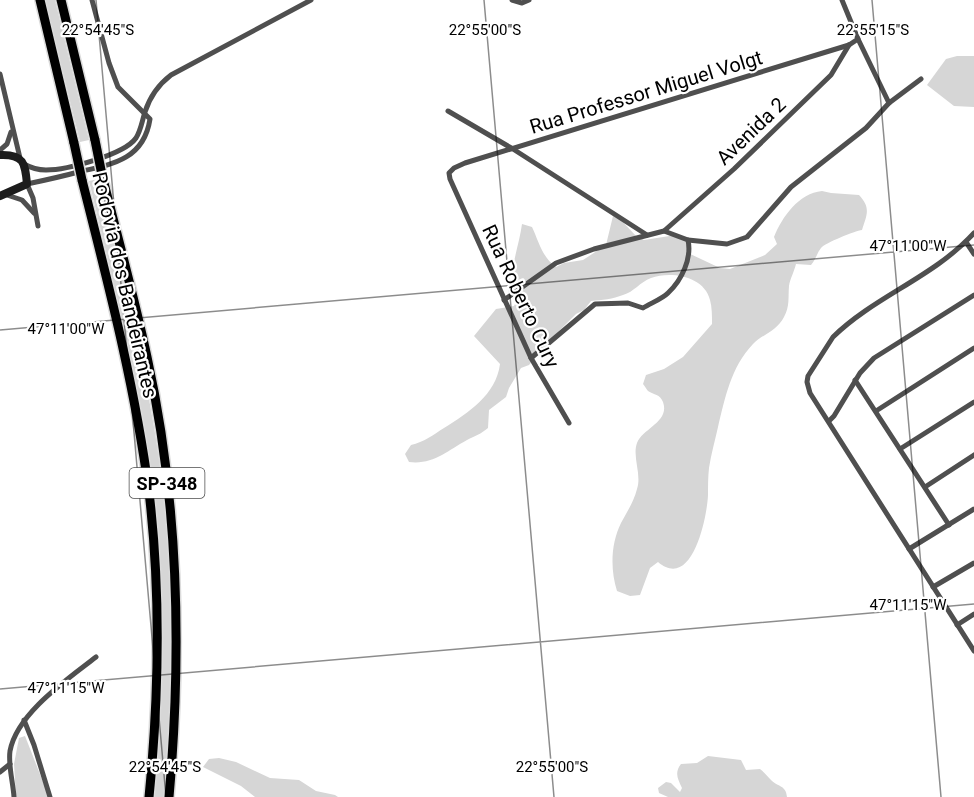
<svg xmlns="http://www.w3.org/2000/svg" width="974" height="797" font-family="Roboto,sans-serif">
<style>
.green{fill:#d6d6d6}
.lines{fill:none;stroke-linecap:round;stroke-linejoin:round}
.highway-casing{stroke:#dbdbdb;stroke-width:12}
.street{stroke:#4f4f4f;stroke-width:5}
.secondary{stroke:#1c1c1c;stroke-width:8}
.highway{stroke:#000;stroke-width:9}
.highway-bridge-casing{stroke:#dbdbdb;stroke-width:12;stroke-linecap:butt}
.highway-bridge{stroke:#000;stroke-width:9}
.ticks{fill:none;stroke:#000;stroke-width:1.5;stroke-opacity:0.45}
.labels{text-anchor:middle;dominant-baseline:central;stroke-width:4.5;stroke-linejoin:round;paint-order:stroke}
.shield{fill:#fff;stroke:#4c4c4c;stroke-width:1.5}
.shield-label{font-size:18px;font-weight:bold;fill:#000}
.street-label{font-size:20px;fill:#000;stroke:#fff}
.ticks-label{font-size:15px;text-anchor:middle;fill:#000;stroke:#fff;stroke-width:4.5;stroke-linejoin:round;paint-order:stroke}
</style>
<rect width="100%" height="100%" fill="#fff"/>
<g class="green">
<path d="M45,0H55L89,140L80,142Z"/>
<path d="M957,56H974V107L954,106L927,85L946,59Z"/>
<path d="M98,179C118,261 140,343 154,427C175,551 176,671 164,797H154C162,718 165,640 160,561C152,432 119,307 89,181Z"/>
<path d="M822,191L831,193L859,195C871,208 867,214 862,230C855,231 825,243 821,248C817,253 816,259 811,265L796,264C794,272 790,279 789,286C788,298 790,306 784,317C777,331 763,334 753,344C731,367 725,398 718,427C715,441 711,454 709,468C708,477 708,486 708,495C707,518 692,591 658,562L650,568L640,595L630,596L617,591C610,569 611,543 621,523C627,512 634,501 637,489C642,474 632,457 637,443C643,428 670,422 663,402C660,394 654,395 648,391C646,389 645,386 643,384L646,375L664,369L683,357L712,324C712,316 712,307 710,300C704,276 671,271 651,278C640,282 634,292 623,295C613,299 602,300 591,301L584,310L576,314L555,335L529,365L521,368L509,388L506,397L489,410L488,428C481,434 475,436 467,440C447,451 433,465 409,462L405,454L411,445C424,442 433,435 444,428C468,413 496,395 500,364L474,336L496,309L514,306C523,289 511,285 513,268C515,254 520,239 522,224L532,227C539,242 542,257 556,267L564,263L583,260L606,245L613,216L621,220L636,236L644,240L676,235L686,237L688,246L686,252L720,268L730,269L765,255L777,244L774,237C782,217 799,193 822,191Z"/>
<path d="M25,736L49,797H16L14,764L19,738Z"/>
<path d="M708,756L741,760L746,770L760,769C765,773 767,776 771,780C778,787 786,785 787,797H668L659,793L658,788L666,782L671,783L680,792L682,788C678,779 674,773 681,764L697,763Z"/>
<path d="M219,758L236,762L270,778L299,780L316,791L335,795L338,797H255L241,786L203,767L209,759Z"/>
</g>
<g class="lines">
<defs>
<g id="highway">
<path d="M40,0L74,143"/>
<path d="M61,0L95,140"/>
<path d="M102,175C117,235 134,296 147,357C179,502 182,650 169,797"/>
<path d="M82,180C108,283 135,386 149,492C161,593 159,696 149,797"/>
</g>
</defs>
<use href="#highway" class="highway-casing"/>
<g class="street">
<path d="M512,0L522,3L529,0"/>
<path d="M842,0L858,39L889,103"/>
<path d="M0,74L20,158"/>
<path d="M448,111L513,149L647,235"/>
<path d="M0,150L7,144L11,132"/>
<path d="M24,164C31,168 37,170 46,170C66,170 124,155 136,138C141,130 142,121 145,112C150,96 158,85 171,75L311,0"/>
<path d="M4,194L22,200L34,213"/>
<path d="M38,226L33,198L27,184C46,180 64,176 82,171C115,164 144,158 150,119L118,87L109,63L92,0"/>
<path d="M974,233C934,277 875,296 833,337L808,376L807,382L810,393L974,651"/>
<path d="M688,240L727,244L747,237L791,187L866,128L889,103L921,79"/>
<path d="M966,242L974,254"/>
<path d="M504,300L556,263L594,249L664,231L734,169L831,75L849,45"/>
<path d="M531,358L595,304L628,303L643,308C651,303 662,299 668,293C682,280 692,258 688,240L664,231"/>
<path d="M855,380L949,525"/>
<path d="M876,411L974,348"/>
<path d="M829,421L834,416L860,373L874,358L974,295"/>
<path d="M569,423L531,358L450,179L449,173L454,168L465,163L849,45L858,39"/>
<path d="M900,449L974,402"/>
<path d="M925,487L974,455"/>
<path d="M909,549L974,509"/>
<path d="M933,587L974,563"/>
<path d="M957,625L974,614"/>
<path d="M24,720L34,745L50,797"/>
<path d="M0,772L10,764"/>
<path d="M14,797C13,782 8,765 10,751C17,713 68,679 96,657"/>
</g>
<path class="secondary" d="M0,155C24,154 25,163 27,184L0,196"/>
<use href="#highway" class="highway"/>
<defs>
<g id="highway-bridge">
<path d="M95,140L102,175"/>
<path d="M74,143L82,180"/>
</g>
</defs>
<use href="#highway-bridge" class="highway-bridge-casing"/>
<use href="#highway-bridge" class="highway-bridge"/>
</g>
<path class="ticks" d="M96,0L166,797M484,0L554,797M872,0L941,797M0,330L974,245M0,689L974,604"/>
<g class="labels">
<rect class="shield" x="129.5" y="468" width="75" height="30" rx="4.5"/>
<g class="shield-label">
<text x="167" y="483">SP-348</text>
</g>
<g class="street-label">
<text transform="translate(646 92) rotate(-17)">Rua Professor Miguel Volgt</text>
<text transform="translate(751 131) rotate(-44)">Avenida 2</text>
<text transform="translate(125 285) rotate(77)">Rodovia dos Bandeirantes</text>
<text transform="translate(521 296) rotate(65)">Rua Roberto Cury</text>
</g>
</g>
<g class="ticks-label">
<text x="98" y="35">22°54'45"S</text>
<text x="485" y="35">22°55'00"S</text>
<text x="873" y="35">22°55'15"S</text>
<text x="908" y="251">47°11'00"W</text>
<text x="66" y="334">47°11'00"W</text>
<text x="908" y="610">47°11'15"W</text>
<text x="66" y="693">47°11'15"W</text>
<text x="165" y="772">22°54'45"S</text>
<text x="552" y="772">22°55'00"S</text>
</g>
</svg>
